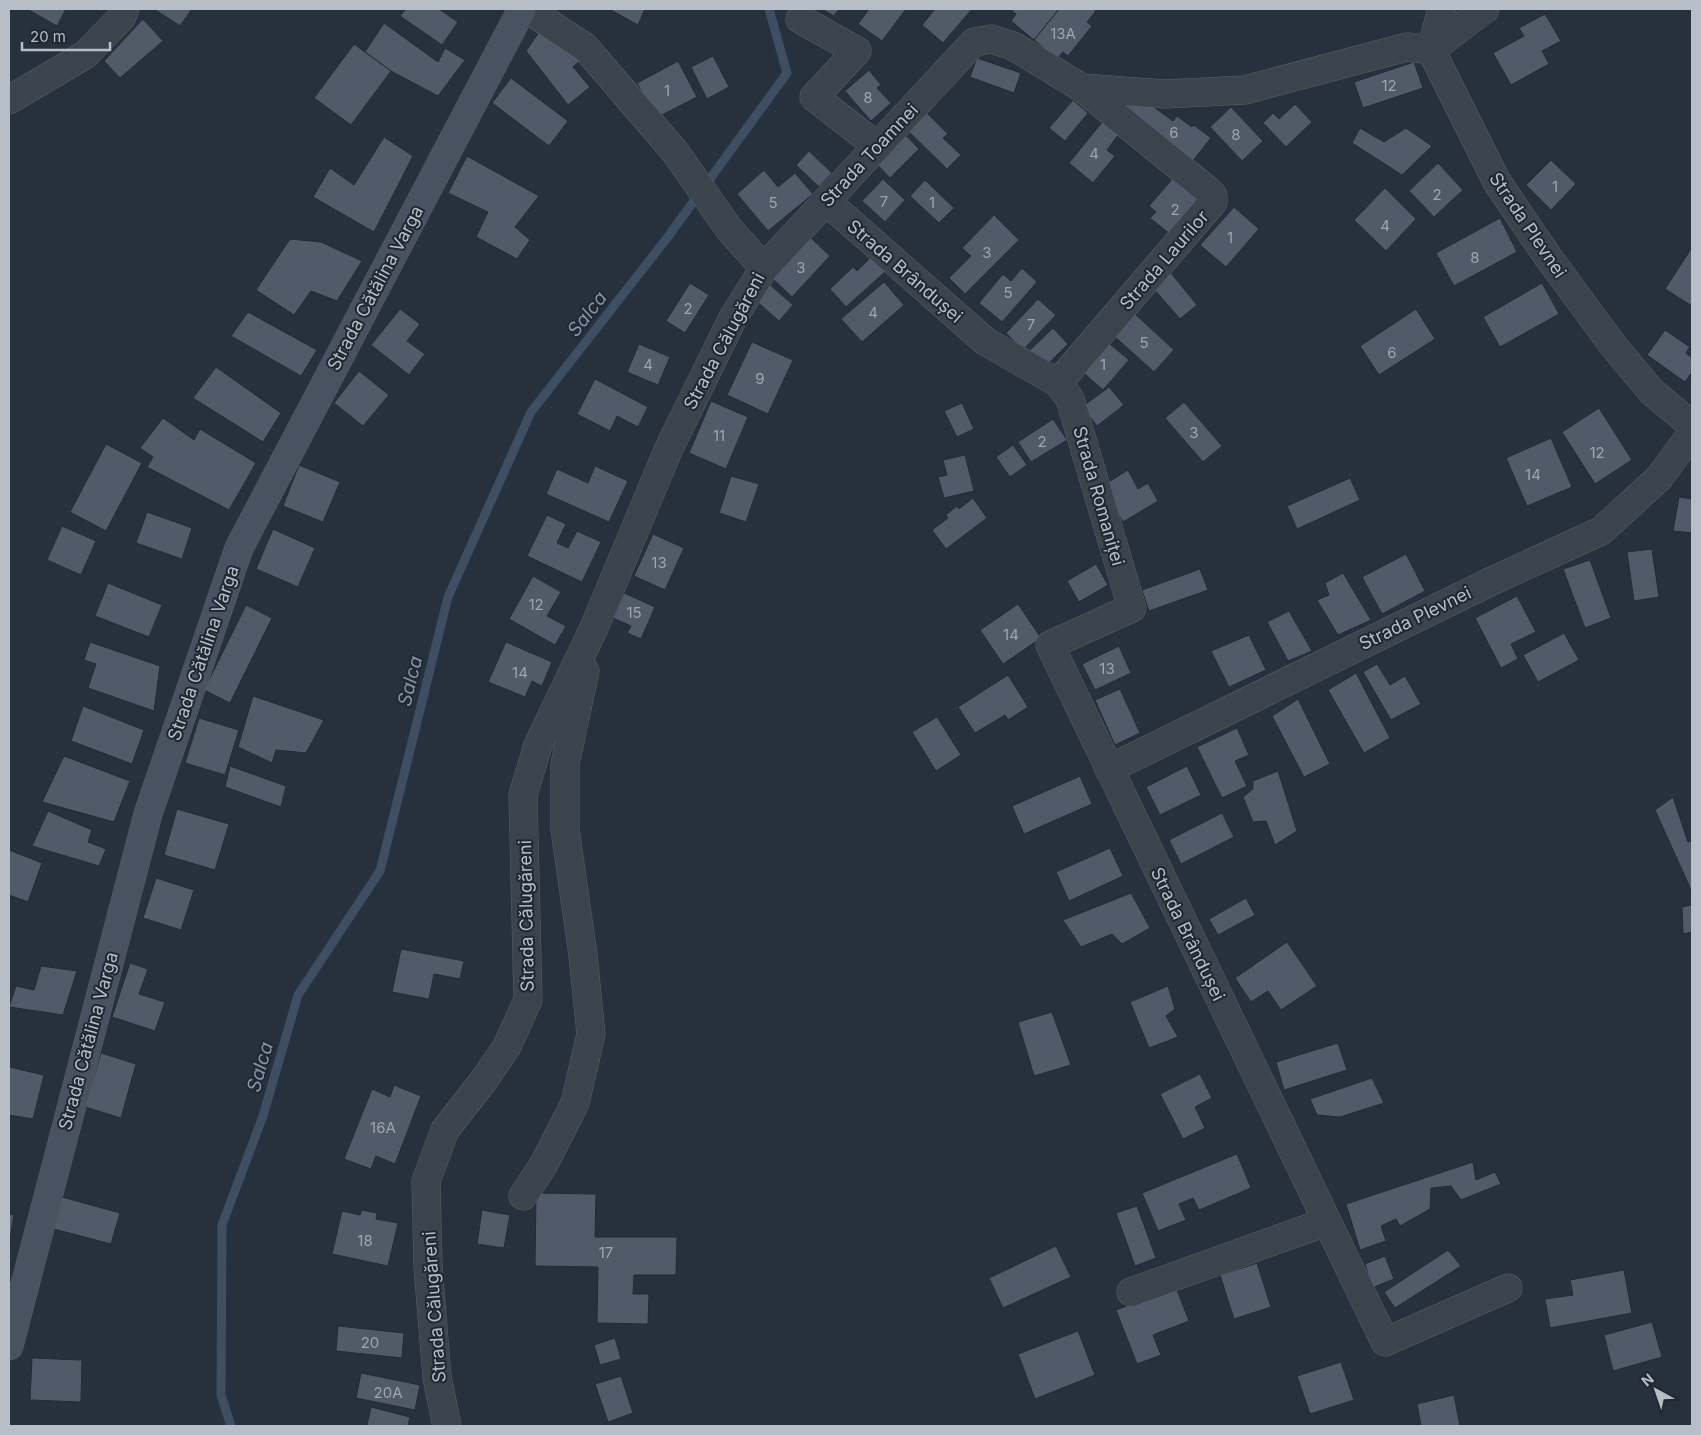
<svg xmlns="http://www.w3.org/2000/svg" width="1701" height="1435" font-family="Inter,sans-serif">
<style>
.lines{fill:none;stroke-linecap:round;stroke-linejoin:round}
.stream{stroke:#3e4f64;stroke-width:9}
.building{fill:#515a68;stroke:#222a34}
.street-casing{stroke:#59616b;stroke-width:29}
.secondary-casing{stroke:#59616b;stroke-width:29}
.street{stroke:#3b434d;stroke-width:28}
.secondary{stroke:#495260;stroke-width:28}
.labels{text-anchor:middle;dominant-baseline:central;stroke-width:4;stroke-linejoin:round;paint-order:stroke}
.number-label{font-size:15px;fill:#9ea5b0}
.street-label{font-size:18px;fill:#b7bec8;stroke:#202832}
.water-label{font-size:19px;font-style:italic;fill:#8195ad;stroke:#202832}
</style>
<rect width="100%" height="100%" fill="#27313d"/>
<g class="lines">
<path class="stream" d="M231,1426L221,1395L222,1225L263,1116L298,995L380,871L448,597L531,412L667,238L787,73L769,9"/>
</g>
<g class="building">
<path d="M27,9H66L57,26Z"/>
<path d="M154,9H192L180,26Z"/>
<path d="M406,9H439L458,22L442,45L400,16Z"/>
<path d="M609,9H645L638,25Z"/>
<path d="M822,9H839L834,16Z"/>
<path d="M869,9H906L882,41L858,24Z"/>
<path d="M935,9H972L943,43L922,25Z"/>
<path d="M1013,9H1059L1034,40L1011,21L1016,14L1012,11Z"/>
<path d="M1059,9H1093L1096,11L1087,22L1092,26L1068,56L1063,52L1057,59L1034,40Z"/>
<path d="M1545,14L1561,41L1542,51L1549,64L1511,85L1493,53L1524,36L1519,28Z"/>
<path d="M143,19L163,41L120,78L104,61Z"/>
<path d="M384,23L438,62L445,48L465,60L438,96L391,71L365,52Z"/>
<path d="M544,25L582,59L573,67L590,87L568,105L526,51Z"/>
<path d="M354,44L391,71L351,125L314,98Z"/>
<path d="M713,56L729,87L707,99L691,67Z"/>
<path d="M977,58L1021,73L1014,93L970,77Z"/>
<path d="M678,61L697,97L656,118L637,83Z"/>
<path d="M1414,62L1423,88L1363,108L1354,82Z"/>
<path d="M869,70L881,85L877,88L891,103L871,121L845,91Z"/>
<path d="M511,78L568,121L549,146L492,103Z"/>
<path d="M1129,93L1151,105L1173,121L1177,116L1192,127L1194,125L1211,138L1188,167L1115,109Z"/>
<path d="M1073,100L1088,113L1065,141L1049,128Z"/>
<path d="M1295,104L1312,122L1286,147L1263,123L1273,113L1279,119Z"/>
<path d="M1231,107L1263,141L1242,161L1210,127Z"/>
<path d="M923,109L948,134L943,138L961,155L947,169L904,127Z"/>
<path d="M1103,121L1119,134L1107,150L1115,156L1093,183L1069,163Z"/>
<path d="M1360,128L1384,142L1406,128L1432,146L1402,175L1352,143Z"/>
<path d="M901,130L919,149L890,178L875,162Z"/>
<path d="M384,137L413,156L374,232L313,197L330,168L354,185Z"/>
<path d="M809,151L832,173L819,187L796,165Z"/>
<path d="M467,156L539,196L515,227L530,240L517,259L476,237L488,212L448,193Z"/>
<path d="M1551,160L1576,184L1551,210L1526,185Z"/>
<path d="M1438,163L1463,190L1434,217L1409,191Z"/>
<path d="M764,170L778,187L795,173L813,194L768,231L737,194Z"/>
<path d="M1174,177L1204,202L1175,238L1150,218L1156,212L1149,206Z"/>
<path d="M883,179L905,200L885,222L862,201Z"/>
<path d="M925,180L954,208L939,223L910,196Z"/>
<path d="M1385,188L1416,219L1386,251L1354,220Z"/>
<path d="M1234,207L1259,229L1226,267L1200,245Z"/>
<path d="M994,215L1019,240L965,294L949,278L971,256L962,248Z"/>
<path d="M1500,218L1517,252L1454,286L1436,253Z"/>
<path d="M810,237L830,256L792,297L772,278Z"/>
<path d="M290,239L321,242L362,261L337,301L311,291L294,315L256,290Z"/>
<path d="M1691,249H1692V306L1665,289Z"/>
<path d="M872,256L886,271L846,307L830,289L853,267L857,271Z"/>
<path d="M1022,268L1037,282L1002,322L979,303L1003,274L1011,281Z"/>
<path d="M1171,273L1197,305L1180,319L1153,288Z"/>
<path d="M884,282L904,305L862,342L841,319Z"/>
<path d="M690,283L709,295L685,333L666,321Z"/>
<path d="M768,283L793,305L779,321L754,299Z"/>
<path d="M1542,283L1559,314L1500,347L1483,317Z"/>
<path d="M1038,299L1056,315L1023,350L1006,333Z"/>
<path d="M400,309L420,324L407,341L425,354L409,375L371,345Z"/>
<path d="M1416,309L1435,339L1379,375L1360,346Z"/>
<path d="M248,312L317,350L301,376L231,336Z"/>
<path d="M1134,313L1174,350L1154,372L1113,335Z"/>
<path d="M1053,328L1068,344L1044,368L1028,352Z"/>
<path d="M1665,330L1690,347L1686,353L1692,358V372L1685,382L1647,355Z"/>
<path d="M1103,338L1129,360L1103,390L1078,368Z"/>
<path d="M752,342L793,360L768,414L727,395Z"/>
<path d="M639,344L670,357L658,385L627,372Z"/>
<path d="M216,367L281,413L263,442L193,398Z"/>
<path d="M359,371L389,395L363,426L334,403Z"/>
<path d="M595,379L648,407L638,427L617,416L610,431L577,414Z"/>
<path d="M1109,387L1124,405L1097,426L1082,407Z"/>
<path d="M711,401L748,417L726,469L689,453Z"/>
<path d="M1184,402L1222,446L1203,462L1165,418Z"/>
<path d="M962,403L974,429L957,437L944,411Z"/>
<path d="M1599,408L1632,460L1595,484L1562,432Z"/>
<path d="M163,418L194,440L200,429L256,463L229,510L147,467L153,457L140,448Z"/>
<path d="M1053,419L1067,440L1031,462L1018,442Z"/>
<path d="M1551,438L1572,487L1527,506L1506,458Z"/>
<path d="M106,444L142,463L106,531L70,512Z"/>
<path d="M1013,445L1027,465L1010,477L996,457Z"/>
<path d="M965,455L974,491L944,498L938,477L947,475L943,460Z"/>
<path d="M299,465L340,482L323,522L283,506Z"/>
<path d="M595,466L628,481L609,522L546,494L557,469L588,483Z"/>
<path d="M1128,470L1138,489L1148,483L1158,501L1123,522L1102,486Z"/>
<path d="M731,476L759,484L746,522L719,513Z"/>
<path d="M1350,478L1360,500L1297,529L1287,506Z"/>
<path d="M1679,497L1692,499V533L1673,531Z"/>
<path d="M973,498L987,518L946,549L932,530L948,518L946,515L957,506L959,509Z"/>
<path d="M147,512L192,528L182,559L136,543Z"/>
<path d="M547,515L566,524L557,543L568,548L577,531L601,542L582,582L527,556Z"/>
<path d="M62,526L96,541L81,575L47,560Z"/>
<path d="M273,529L315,548L298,587L256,569Z"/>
<path d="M653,534L684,548L665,590L634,576Z"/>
<path d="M1652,549L1659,597L1634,601L1627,552Z"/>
<path d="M1406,554L1425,591L1382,614L1362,577Z"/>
<path d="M1590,560L1611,618L1585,628L1563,569Z"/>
<path d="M1096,564L1108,585L1079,602L1067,581Z"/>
<path d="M1200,569L1208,590L1149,611L1142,590Z"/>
<path d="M1343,573L1371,620L1338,635L1317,600L1329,595L1325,583Z"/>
<path d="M533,576L561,592L547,616L566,626L555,645L509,619Z"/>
<path d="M108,583L162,605L149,637L95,616Z"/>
<path d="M624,593L655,607L641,639L627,633L631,626L613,618Z"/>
<path d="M1517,596L1536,632L1511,644L1518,659L1501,668L1475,618Z"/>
<path d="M1018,604L1041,638L1003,664L980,630Z"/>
<path d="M246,605L272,618L230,703L204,690Z"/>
<path d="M1289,611L1312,651L1288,661L1267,622Z"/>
<path d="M1564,633L1579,660L1538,682L1523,655Z"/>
<path d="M1249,635L1266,670L1229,687L1211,651Z"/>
<path d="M90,642L160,666L154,711L88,688L96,664L84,660Z"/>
<path d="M506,642L552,662L542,686L532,681L525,697L488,682Z"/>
<path d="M1119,646L1131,673L1095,690L1082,664Z"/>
<path d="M1377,664L1390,685L1405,676L1421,704L1391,720L1363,672Z"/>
<path d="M1356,673L1390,738L1364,753L1328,690Z"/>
<path d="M1008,675L1028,707L1008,720L1005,715L975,733L958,707Z"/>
<path d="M1120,689L1140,733L1115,745L1095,700Z"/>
<path d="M253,696L324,720L306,753L276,750L272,763L238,747Z"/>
<path d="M1298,699L1330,764L1304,777L1272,716Z"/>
<path d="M83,706L144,730L132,764L71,741Z"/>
<path d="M937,717L961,755L936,771L912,732Z"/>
<path d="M199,718L239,730L225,775L185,763Z"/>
<path d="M1237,728L1249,755L1235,761L1247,786L1222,798L1197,747Z"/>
<path d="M64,756L130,781L114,822L42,802Z"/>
<path d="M230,766L286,786L281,807L225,787Z"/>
<path d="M1187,766L1201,795L1160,815L1146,787Z"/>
<path d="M1278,771L1297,831L1275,845L1266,821L1253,822L1243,797L1253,789V781Z"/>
<path d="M1080,776L1092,804L1024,834L1012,806Z"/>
<path d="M1673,797L1688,842L1692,841V892L1655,810Z"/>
<path d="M177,809L229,824L215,870L164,855Z"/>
<path d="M48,811L92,830L88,842L106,849L99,866L32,846Z"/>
<path d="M1222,813L1234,837L1181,864L1169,840Z"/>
<path d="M1110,848L1123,876L1069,901L1056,872Z"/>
<path d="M9,850L42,863L28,902L9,895Z"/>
<path d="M156,878L194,890L181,930L143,918Z"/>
<path d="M1131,893L1150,928L1122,944L1112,934L1081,947L1063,920Z"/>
<path d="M1246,898L1255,915L1218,935L1209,919Z"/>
<path d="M1692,905V932L1683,934L1682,907Z"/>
<path d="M1287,942L1317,986L1281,1010L1268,991L1251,1002L1235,978Z"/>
<path d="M401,949L464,961L460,979L434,974L429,999L392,992Z"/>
<path d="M130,963L148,969L139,994L165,1002L155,1031L112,1017Z"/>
<path d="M41,966L77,971L63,1015L9,1007L16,986L34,990Z"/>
<path d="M1168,986L1175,1009L1166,1016L1178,1037L1149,1048L1130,1002Z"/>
<path d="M1052,1012L1071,1065L1034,1076L1018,1022Z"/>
<path d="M1338,1043L1347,1070L1284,1090L1276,1062Z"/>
<path d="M101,1053L136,1064L121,1118L85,1107Z"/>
<path d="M9,1067L44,1075L33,1119L9,1115Z"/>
<path d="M1200,1074L1212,1098L1195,1107L1205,1128L1183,1139L1160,1094Z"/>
<path d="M1372,1078L1384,1103L1340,1117L1317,1115L1310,1099Z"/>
<path d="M394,1085L421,1096L395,1164L376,1156L371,1169L344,1159L372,1089L390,1097Z"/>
<path d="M1237,1154L1251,1188L1199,1210L1193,1198L1179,1204L1186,1220L1158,1231L1142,1193Z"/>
<path d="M1473,1162L1476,1180L1495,1172L1501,1184L1461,1200L1451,1186L1431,1188L1430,1209L1400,1226L1396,1219L1381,1226L1386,1241L1360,1250L1346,1204Z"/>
<path d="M536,1193L596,1194L595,1237H677L676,1275H634L633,1294H649L648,1324L597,1323L598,1267L535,1266Z"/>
<path d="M62,1197L120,1213L111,1244L54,1229Z"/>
<path d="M1137,1206L1156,1258L1135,1266L1116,1213Z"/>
<path d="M362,1210L377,1213L376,1219L398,1223L388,1266L332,1254L342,1211L360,1215Z"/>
<path d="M482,1210L510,1215L504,1248L477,1244Z"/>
<path d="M9,1214L14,1215L9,1245Z"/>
<path d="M1056,1246L1071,1277L1003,1308L989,1278Z"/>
<path d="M1448,1250L1461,1266L1395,1308L1384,1292Z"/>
<path d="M1385,1256L1394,1279L1372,1288L1365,1264Z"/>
<path d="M1257,1263L1271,1307L1234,1319L1220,1275Z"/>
<path d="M1624,1270L1632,1313L1550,1328L1545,1299L1573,1295L1570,1280Z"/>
<path d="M1176,1287L1189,1321L1153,1335L1161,1355L1137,1364L1116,1310Z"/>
<path d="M1652,1322L1662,1357L1613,1371L1604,1335Z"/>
<path d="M338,1326L404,1333L402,1358L336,1351Z"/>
<path d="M1078,1331L1095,1375L1035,1399L1018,1354Z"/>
<path d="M615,1338L621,1359L600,1365L594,1345Z"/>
<path d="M32,1358L82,1360L81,1402L30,1400Z"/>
<path d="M1341,1362L1354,1400L1310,1414L1297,1376Z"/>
<path d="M361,1373L420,1385L415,1410L356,1398Z"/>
<path d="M621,1376L633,1413L608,1422L595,1384Z"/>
<path d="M1454,1395L1460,1426H1421L1417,1404Z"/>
<path d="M371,1407L410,1417L408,1426H374L367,1425Z"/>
</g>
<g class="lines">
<defs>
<g id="street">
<path d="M527,9L585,47L676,153L729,229L764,268"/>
<path d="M800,19L857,51L814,97L877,146"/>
<path d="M1431,50L1497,182L1548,257L1612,344L1651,391L1692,425"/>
<path d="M1431,50L1485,9"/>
<path d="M1431,50L1442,9"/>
<path d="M9,100L85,55L121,18L125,9"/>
<path d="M826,201L985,341L1058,383L1070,399L1132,608L1050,645L1385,1342L1508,1288"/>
<path d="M1058,383L1213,202V196L1210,192L1082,88"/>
<path d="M1109,769L1492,581L1601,531L1659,478L1692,433"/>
<path d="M523,1196L544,1164L575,1103L591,1034L583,955L565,829V764L585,671"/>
<path d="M1131,1292L1326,1222"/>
<path d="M447,1426L437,1377L428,1267L426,1181L445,1130L484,1080L507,1046L528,1000L523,795L538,745L593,630L669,448L733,318L764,268L974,42L991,39L1013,46L1082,88L1165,94L1245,90L1407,47L1431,50"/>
</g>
<path id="secondary" d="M9,1346L148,814L239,548L522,9"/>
</defs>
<use href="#street" class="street-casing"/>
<use href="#secondary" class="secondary-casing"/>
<use href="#street" class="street"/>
<use href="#secondary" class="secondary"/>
</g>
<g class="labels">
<g class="number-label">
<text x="1063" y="33">13A</text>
<text x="1389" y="85">12</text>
<text x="667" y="90">1</text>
<text x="868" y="97">8</text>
<text x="1174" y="132">6</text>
<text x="1236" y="134">8</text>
<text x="1094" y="153">4</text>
<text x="1555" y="186">1</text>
<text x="1437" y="194">2</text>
<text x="884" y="201">7</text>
<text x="773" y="202">5</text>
<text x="932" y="202">1</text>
<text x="1175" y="209">2</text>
<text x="1385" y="225">4</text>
<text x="1230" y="237">1</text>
<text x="987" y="252">3</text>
<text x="1475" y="257">8</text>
<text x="801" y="267">3</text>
<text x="1008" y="292">5</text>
<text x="688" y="308">2</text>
<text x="873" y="312">4</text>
<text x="1031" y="324">7</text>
<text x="1144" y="342">5</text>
<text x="1392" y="352">6</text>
<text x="648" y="364">4</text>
<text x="1103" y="364">1</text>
<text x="760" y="378">9</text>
<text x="1194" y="432">3</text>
<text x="719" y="435">11</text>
<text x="1042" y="441">2</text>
<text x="1597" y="452">12</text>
<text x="1533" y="474">14</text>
<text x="659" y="562">13</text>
<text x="536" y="604">12</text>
<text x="634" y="612">15</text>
<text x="1011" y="634">14</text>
<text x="1107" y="668">13</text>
<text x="520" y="672">14</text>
<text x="383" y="1127">16A</text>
<text x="365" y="1240">18</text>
<text x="606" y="1252">17</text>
<text x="370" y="1342">20</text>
<text x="388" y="1392">20A</text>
</g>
<g class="street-label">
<text transform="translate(869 155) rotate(-47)">Strada Toamnei</text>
<text transform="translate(1528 225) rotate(56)">Strada Plevnei</text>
<text transform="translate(1164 260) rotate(-49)">Strada Laurilor</text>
<text transform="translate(905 271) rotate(41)">Strada Brândușei</text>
<text transform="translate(375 288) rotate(-62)">Strada Cătălina Varga</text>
<text transform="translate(724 341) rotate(-62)">Strada Călugăreni</text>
<text transform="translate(1099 496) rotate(74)">Strada Romaniței</text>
<text transform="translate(1415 618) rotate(-26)">Strada Plevnei</text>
<text transform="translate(203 653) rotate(-71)">Strada Cătălina Varga</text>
<text transform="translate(526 916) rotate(-91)">Strada Călugăreni</text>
<text transform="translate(1188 934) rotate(64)">Strada Brândușei</text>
<text transform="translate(88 1041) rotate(-75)">Strada Cătălina Varga</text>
<text transform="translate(434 1307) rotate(-94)">Strada Călugăreni</text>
</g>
<g class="water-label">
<text transform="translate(587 314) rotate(-52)">Salca</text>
<text transform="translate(410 681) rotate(-76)">Salca</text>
<text transform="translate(260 1067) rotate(-74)">Salca</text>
</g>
</g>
<rect width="1701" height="1435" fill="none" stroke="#b7bec8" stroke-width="20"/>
<g transform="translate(1656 1390) rotate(320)" stroke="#202832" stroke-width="4" paint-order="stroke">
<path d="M0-4L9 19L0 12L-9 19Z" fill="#b7bec8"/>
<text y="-8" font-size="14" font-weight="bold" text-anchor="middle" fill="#b7bec8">N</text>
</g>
<path d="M22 42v8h88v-8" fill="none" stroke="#b7bec8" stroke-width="2.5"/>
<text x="30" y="42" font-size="15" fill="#b7bec8" stroke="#202832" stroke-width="4" paint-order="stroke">20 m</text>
</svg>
